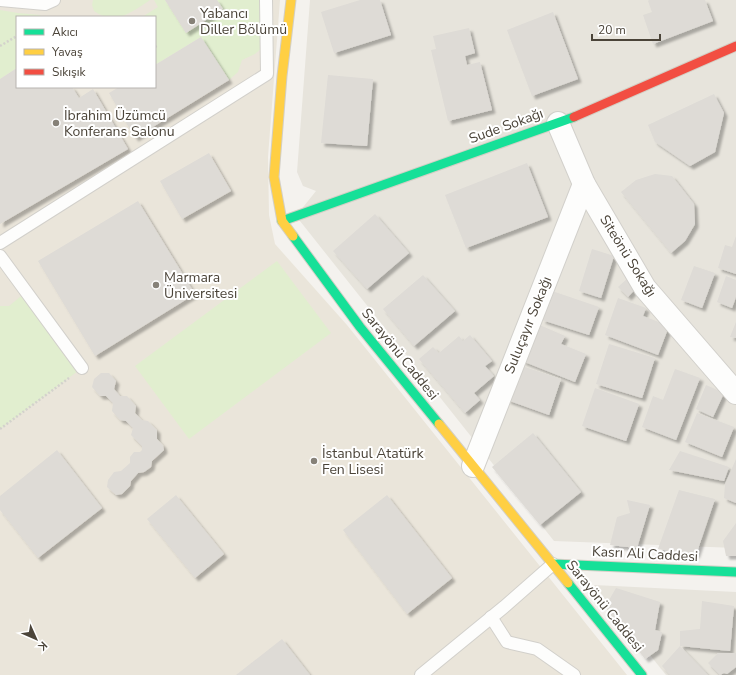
<svg xmlns="http://www.w3.org/2000/svg" width="736" height="675" font-family="'Nunito Sans',sans-serif">
<style>
.residential{fill:#e7e4dc}
.education{fill:#eae5da;fill-rule:evenodd}
.green{fill:#e1eecf}
.building{fill:#dedbd6;filter:url(#shadow)}
.lines{fill:none;stroke-linecap:round;stroke-linejoin:round}
.lane-casing{stroke:#d2d0cb;stroke-width:14}
.street-casing{stroke:#d2d0cb;stroke-width:24}
.fast-casing{stroke:#d3cfc5;stroke-width:11}
.slow-casing{stroke:#d3cfc5;stroke-width:11}
.jam-casing{stroke:#d3cfc5;stroke-width:11}
.path{stroke:#d3d2cc;stroke-width:2.5;stroke-dasharray:2 2;stroke-linecap:butt}
.lane{stroke:#fdfdfc;stroke-width:12}
.street{stroke:#fdfdfc;stroke-width:22}
.fast{stroke:#16e098;stroke-width:9}
.slow{stroke:#ffcf43;stroke-width:9}
.jam{stroke:#f24e42;stroke-width:9}
.poi-dot{fill:#868178;stroke:#fff;stroke-width:1.5}
.labels{text-anchor:middle;dominant-baseline:central;stroke-width:4;stroke-linejoin:round;paint-order:stroke}
.poi-label{font-size:14px;fill:#4b4439;stroke:#fff;text-anchor:start}
.street-label{font-size:14px;fill:#4b4439;stroke:#fff}
</style>
<defs>
<filter id="shadow"><feDropShadow dx="3.5" dy="3.5" stdDeviation="1" flood-color="#0004"/></filter>
</defs>
<rect width="100%" height="100%" fill="#f4f2ee"/>
<g class="residential">
<path d="M310,0H736V548L554,541L296,216L316,191L303,186L297,172Z"/>
<path d="M594,585L736,592V675H666Z"/>
</g>
<path class="education" d="M0,0H280L268,157L269,215L275,244L347,325L627,675H0ZM17,17H155V87H17Z"/>
<g class="green">
<path d="M93,0H150C132,12 115,26 94,11L92,5Z"/>
<path d="M154,0H165L186,33L223,10L217,0H262L263,47L255,54L242,60L238,72L229,80L201,37L155,65V17H142L158,7Z"/>
<path d="M0,10L18,13L40,15L42,17H17V68L0,79Z"/>
<path d="M277,261L331,333L189,439L135,366Z"/>
<path d="M26,292L82,368L0,429V306H9Z"/>
</g>
<g class="building">
<path d="M165,0H217L223,9L186,33Z"/>
<path d="M360,0H380L391,35L334,53L321,12Z"/>
<path d="M649,0H705L713,21L653,44L643,15L652,12L648,1Z"/>
<path d="M553,12L578,79L532,96L507,30Z"/>
<path d="M469,28L475,53L465,56L467,65L480,62L492,110L448,121L431,50L436,49L433,36Z"/>
<path d="M201,37L229,80L135,138L109,93L119,87H155V65Z"/>
<path d="M17,68V87H72L79,98L93,89L128,149L0,224V79Z"/>
<path d="M328,75L373,79L367,146L321,143Z"/>
<path d="M714,94L724,113L715,152L690,166L655,142L648,125Z"/>
<path d="M209,153L231,191L182,219L160,181Z"/>
<path d="M527,163L548,217L466,248L445,195Z"/>
<path d="M655,174L672,176L694,204L695,224L685,241L671,253L621,192L636,180Z"/>
<path d="M138,201L195,294L95,356L38,261Z"/>
<path d="M375,214L409,253L367,289L333,251Z"/>
<path d="M736,236V274L718,268L725,245L732,247Z"/>
<path d="M592,249L614,256L601,298L579,291Z"/>
<path d="M694,266L715,273L702,308L681,300Z"/>
<path d="M423,275L455,311L414,346L383,309Z"/>
<path d="M726,276L736,280V297L732,308L717,302Z"/>
<path d="M629,277L638,286L628,297L618,287Z"/>
<path d="M552,291L599,307L589,335L542,320Z"/>
<path d="M618,298L646,308L643,316L669,326L658,355L605,335Z"/>
<path d="M736,322V338L730,337Z"/>
<path d="M537,324L565,336L561,344L586,354L575,382L522,361Z"/>
<path d="M470,335L492,361L485,366L494,376L474,393L480,400L465,413L419,359L433,347L439,353L459,336L463,341Z"/>
<path d="M609,344L655,358L642,398L596,384Z"/>
<path d="M519,365L561,379L549,415L507,400Z"/>
<path d="M675,369L700,378L676,440L642,427L653,396L663,400Z"/>
<path d="M101,373H109L116,381L114,389L120,396H127L136,406L135,413L142,420L148,421L157,430V439L163,445L164,450L152,461L151,467L144,472L138,473L131,481L130,486L122,494L116,495L107,487L108,480L114,472L121,471L130,463V457L134,452H140L142,450V446L131,435L133,428L126,421L120,420L112,411L113,403L106,396H100L92,387L94,379Z"/>
<path d="M706,385L724,393L713,417L696,409Z"/>
<path d="M595,388L639,404L626,441L582,426Z"/>
<path d="M697,413L734,427L722,457L685,442Z"/>
<path d="M533,433L581,492L540,525L492,467Z"/>
<path d="M57,450L102,508L38,558L0,510V496Z"/>
<path d="M680,451L729,467L724,481L669,470Z"/>
<path d="M736,459V503L724,498L725,484Z"/>
<path d="M679,490L715,499L696,555L658,549Z"/>
<path d="M176,495L224,554L195,578L147,519Z"/>
<path d="M387,495L452,578L407,614L343,530Z"/>
<path d="M627,500L650,505L637,548L610,545L617,517L630,513Z"/>
<path d="M736,523V556H726L723,541Z"/>
<path d="M616,588L660,602L655,630L662,632L658,650L645,659L605,607Z"/>
<path d="M702,601L734,606L730,651L680,646V631L700,629Z"/>
<path d="M282,639L310,675H236Z"/>
<path d="M680,646L708,675H670L662,666Z"/>
<path d="M718,653H736V667L727,674L724,673L720,675L708,663Z"/>
</g>
<g class="lines">
<defs>
<g id="lane">
<path d="M0,0L45,4L54,0"/>
<path d="M0,243L267,74L266,0"/>
<path d="M0,256L82,368"/>
<path d="M491,617L507,642L537,649L574,675"/>
<path d="M421,675L504,607L553,564"/>
</g>
<g id="street">
<path d="M558,123L584,184L645,288L736,393"/>
<path d="M473,466L584,184"/>
</g>
<g id="fast">
<path d="M282,221L574,117"/>
<path d="M293,236L360,327L439,424"/>
<path d="M553,564L736,572"/>
<path d="M568,583L642,675"/>
</g>
<g id="slow">
<path d="M291,0L282,76L274,177L282,221L293,236"/>
<path d="M439,424L568,583"/>
</g>
<path id="jam" d="M574,117L736,46"/>
</defs>
<use href="#lane" class="lane-casing"/>
<use href="#street" class="street-casing"/>
<use href="#fast" class="fast-casing"/>
<use href="#slow" class="slow-casing"/>
<use href="#jam" class="jam-casing"/>
<g class="path">
<path d="M0,46L17,36"/>
<path d="M155,47L158,45"/>
<path d="M0,429L69,378"/>
</g>
<use href="#lane" class="lane"/>
<use href="#street" class="street"/>
<use href="#fast" class="fast"/>
<use href="#slow" class="slow"/>
<use href="#jam" class="jam"/>
</g>
<g class="poi-dot">
<circle cx="192" cy="21" r="4"/>
<circle cx="56" cy="123" r="4"/>
<circle cx="156" cy="285" r="4"/>
<circle cx="314" cy="461" r="4"/>
</g>
<g class="labels">
<g class="poi-label">
<text x="200" y="13">Yabancı<tspan x="200" dy="16">Diller Bölümü</tspan></text>
<text x="64" y="115">İbrahim Üzümcü<tspan x="64" dy="16">Konferans Salonu</tspan></text>
<text x="164" y="277">Marmara<tspan x="164" dy="16">Üniversitesi</tspan></text>
<text x="322" y="453">İstanbul Atatürk<tspan x="322" dy="16">Fen Lisesi</tspan></text>
</g>
<g class="street-label">
<text transform="translate(506 126) rotate(-20)">Sude Sokağı</text>
<text transform="translate(628 256) rotate(58)">Siteönü Sokağı</text>
<text transform="translate(528 325) rotate(-68)">Suluçayır Sokağı</text>
<text transform="translate(400 354) rotate(51)">Sarayönü Caddesi</text>
<text transform="translate(645 554) rotate(3)">Kasrı Ali Caddesi</text>
<text transform="translate(605 606) rotate(51)">Sarayönü Caddesi</text>
</g>
</g>
<rect x="16" y="16" width="140" height="72" fill="#ffffff" stroke="#b7b4b0"/>
<rect x="24" y="29" width="20" height="6" fill="#16e098" stroke="#b7b4b0"/>
<text x="52" y="36" font-size="12" fill="#4b4439">Akıcı</text>
<rect x="24" y="49" width="20" height="6" fill="#ffcf43" stroke="#b7b4b0"/>
<text x="52" y="56" font-size="12" fill="#4b4439">Yavaş</text>
<rect x="24" y="69" width="20" height="6" fill="#f24e42" stroke="#b7b4b0"/>
<text x="52" y="76" font-size="12" fill="#4b4439">Sıkışık</text>
<g transform="translate(36 639) rotate(135)" stroke="#ffffff" stroke-width="3" paint-order="stroke">
<path d="M0-3L7 15L0 10L-7 15Z" fill="#4b4439"/>
<text y="-6" font-size="11" font-weight="bold" text-anchor="middle" fill="#4b4439">K</text>
</g>
<path d="M592 34v6h68v-6" fill="none" stroke="#4b4439" stroke-width="2"/>
<text x="598" y="34" font-size="12" fill="#4b4439" stroke="#ffffff" stroke-width="3" paint-order="stroke">20 m</text>
</svg>
